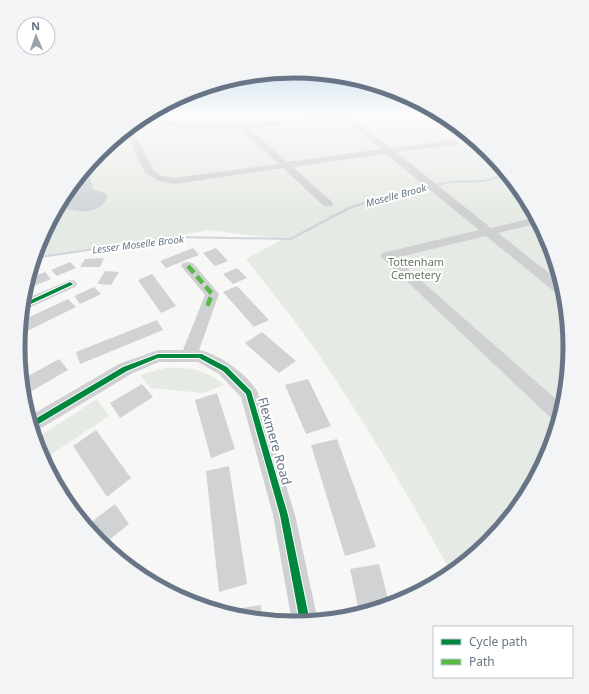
<svg xmlns="http://www.w3.org/2000/svg" width="589" height="694" font-family="'Noto Sans',sans-serif">
<style>
.green{fill:#e6eae4}
.water{fill:#cfd5d9}
.lines{fill:none;stroke-linecap:round;stroke-linejoin:round}
.stream{fill:#cfd5d9;fill-rule:evenodd}
.building{fill:#d0d2d3}
.minor{fill:#cfd0d1;fill-rule:evenodd}
.quiet{stroke:#58b947;stroke-width:4.5;stroke-dasharray:9 4.5;stroke-linecap:butt}
.cycleway-casing{stroke:#fff;stroke-width:2}
.cycleway{fill:#00873e;fill-rule:evenodd}
.labels{text-anchor:middle;dominant-baseline:central;stroke-width:4;stroke-linejoin:round;paint-order:stroke}
.far-water-label{font-size:10px;font-style:italic;fill:#637782;stroke:#fff}
.park-label{font-size:11px;fill:#657862;stroke:#fff}
.near-street-label{font-size:13px;fill:#677586;stroke:#fff}
.rim{fill:none;stroke:#677586;stroke-width:5}
</style>
<rect width="100%" height="100%" fill="#f7f7f6"/>
<g class="green">
<path d="M146,115H443L490,152L525,194L550,241L566,293L571,347L566,401L550,453L524,501L490,543L452,574C409,496 363,419 312,345C292,316 268,287 246,259L283,239L207,230L154,241L34,258L39,241L65,193L99,151Z"/>
<path d="M165,368C190,367 204,369 224,385L203,393L151,388L140,375Z"/>
<path d="M97,399L109,416L43,460L35,439Z"/>
</g>
<path class="water" d="M88,165L93,189L107,194V199C96,217 75,211 58,206L65,193L70,192L72,188L70,187Z"/>
<g class="lines">
<path class="stream" d="M508,173L509,175L484,182L449,183L381,199L350,209L291,240L175,238L34,259V257L175,236L290,238L348,207L379,197L449,181L484,180Z"/>
</g>
<g class="building">
<path d="M193,248L199,255L166,268L160,261Z"/>
<path d="M216,248L228,261L215,266L203,253Z"/>
<path d="M104,258L100,267H80L85,259Z"/>
<path d="M70,262L76,268L57,276L51,270Z"/>
<path d="M237,268L247,278L233,284L223,274Z"/>
<path d="M105,271L119,272L111,285L97,284Z"/>
<path d="M45,272L51,279L24,290L28,279Z"/>
<path d="M152,274L176,306L161,313L138,280Z"/>
<path d="M237,286L269,320L254,327L223,292Z"/>
<path d="M94,287L101,294L80,304L74,296Z"/>
<path d="M68,299L76,307L19,335L21,321Z"/>
<path d="M157,320L163,330L80,364L76,352Z"/>
<path d="M262,332L296,361L279,373L245,343Z"/>
<path d="M59,359L68,370L23,396L21,380Z"/>
<path d="M308,379L331,426L306,434L285,385Z"/>
<path d="M142,384L153,397L120,418L110,403Z"/>
<path d="M217,393L235,449L211,458L195,400Z"/>
<path d="M96,430L131,478L107,497L73,446Z"/>
<path d="M337,439L376,547L345,556L311,445Z"/>
<path d="M229,466L247,584L219,592L206,471Z"/>
<path d="M115,504L129,524L103,545L86,526Z"/>
<path d="M379,564L390,606L360,615L350,569Z"/>
<path d="M261,605L262,620L240,618L229,615V610Z"/>
</g>
<g class="lines">
<g class="minor">
<path d="M339,117L353,118L390,148L439,142L440,139L453,138L458,143L457,145L396,152L491,228L537,217L540,223L498,233L563,284L566,299L561,297L486,236L395,258L564,406L559,422L554,421L380,256L382,253L479,230L386,154L293,167L332,202L333,204L332,206H324L283,168L175,184L159,181L145,173L125,130L131,126L154,171L162,176L175,178L278,164L240,128H187L135,122L140,118L187,124H242ZM339,121L348,122L381,149L287,162L249,128Z"/>
<path d="M188,262L193,263L219,294L199,350C219,354 249,375 258,393L295,515L318,621L294,623L292,622L273,515L241,397L219,374L198,362H159L131,374L33,433L28,417L119,364L158,350H183L205,295L181,266L183,263Z"/>
<path d="M70,280L75,281L77,284L75,287L22,311L23,300Z"/>
</g>
<path class="quiet" d="M188,266L212,294L207,307"/>
<defs>
<g id="cycleway">
<path d="M70,282L73,284L72,285L22,308V304Z"/>
<path d="M158,354H202L227,367L251,391L288,515L310,622L300,623V622L280,515L246,394L223,371L199,358H158L127,371L32,428L30,422L123,367Z"/>
</g>
</defs>
<use href="#cycleway" class="cycleway-casing"/>
<use href="#cycleway" class="cycleway"/>
</g>
<linearGradient id="sky" x2="0" y2="1"><stop stop-color="#9ec1e2"/><stop offset="0.54" stop-color="#fbfbfb"/><stop offset="1" stop-color="#fbfbfb" stop-opacity="0"/></linearGradient>
<rect width="589" height="212" fill="url(#sky)"/>
<g class="labels">
<g class="far-water-label">
<text transform="translate(396 195) rotate(-15)">Moselle Brook</text>
<text transform="translate(138 244) rotate(-7)">Lesser Moselle Brook</text>
</g>
<g class="park-label">
<text x="416" y="261">Tottenham<tspan x="416" dy="13">Cemetery</tspan></text>
</g>
<g class="near-street-label">
<text transform="translate(275 441) rotate(74)">Flexmere Road</text>
</g>
</g>
<path d="M0 0H589V694H0ZM25 347a269 269 0 1 1 538 0a269 269 0 1 1-538 0Z" fill="#f3f4f5" fill-rule="evenodd"/>
<path class="rim" d="M25 347a269 269 0 1 1 538 0a269 269 0 1 1-538 0Z"/>
<rect x="433" y="626" width="140" height="52" fill="#ffffff" stroke="#c2c8cf"/>
<rect x="441" y="639" width="20" height="6" fill="#00873e" stroke="#c2c8cf"/>
<text x="469" y="646" font-size="12" fill="#677586">Cycle path</text>
<rect x="441" y="659" width="20" height="6" fill="#58b947" stroke="#c2c8cf"/>
<text x="469" y="666" font-size="12" fill="#677586">Path</text>
<g transform="translate(36 36) rotate(358)"><circle r="19" fill="#ffffff" stroke="#c2c8cf"/>
<path d="M0-3L7 15L0 10L-7 15Z" fill="#99a2ad"/>
<text y="-6" font-size="11" font-weight="bold" text-anchor="middle" fill="#677586">N</text>
</g>
</svg>
